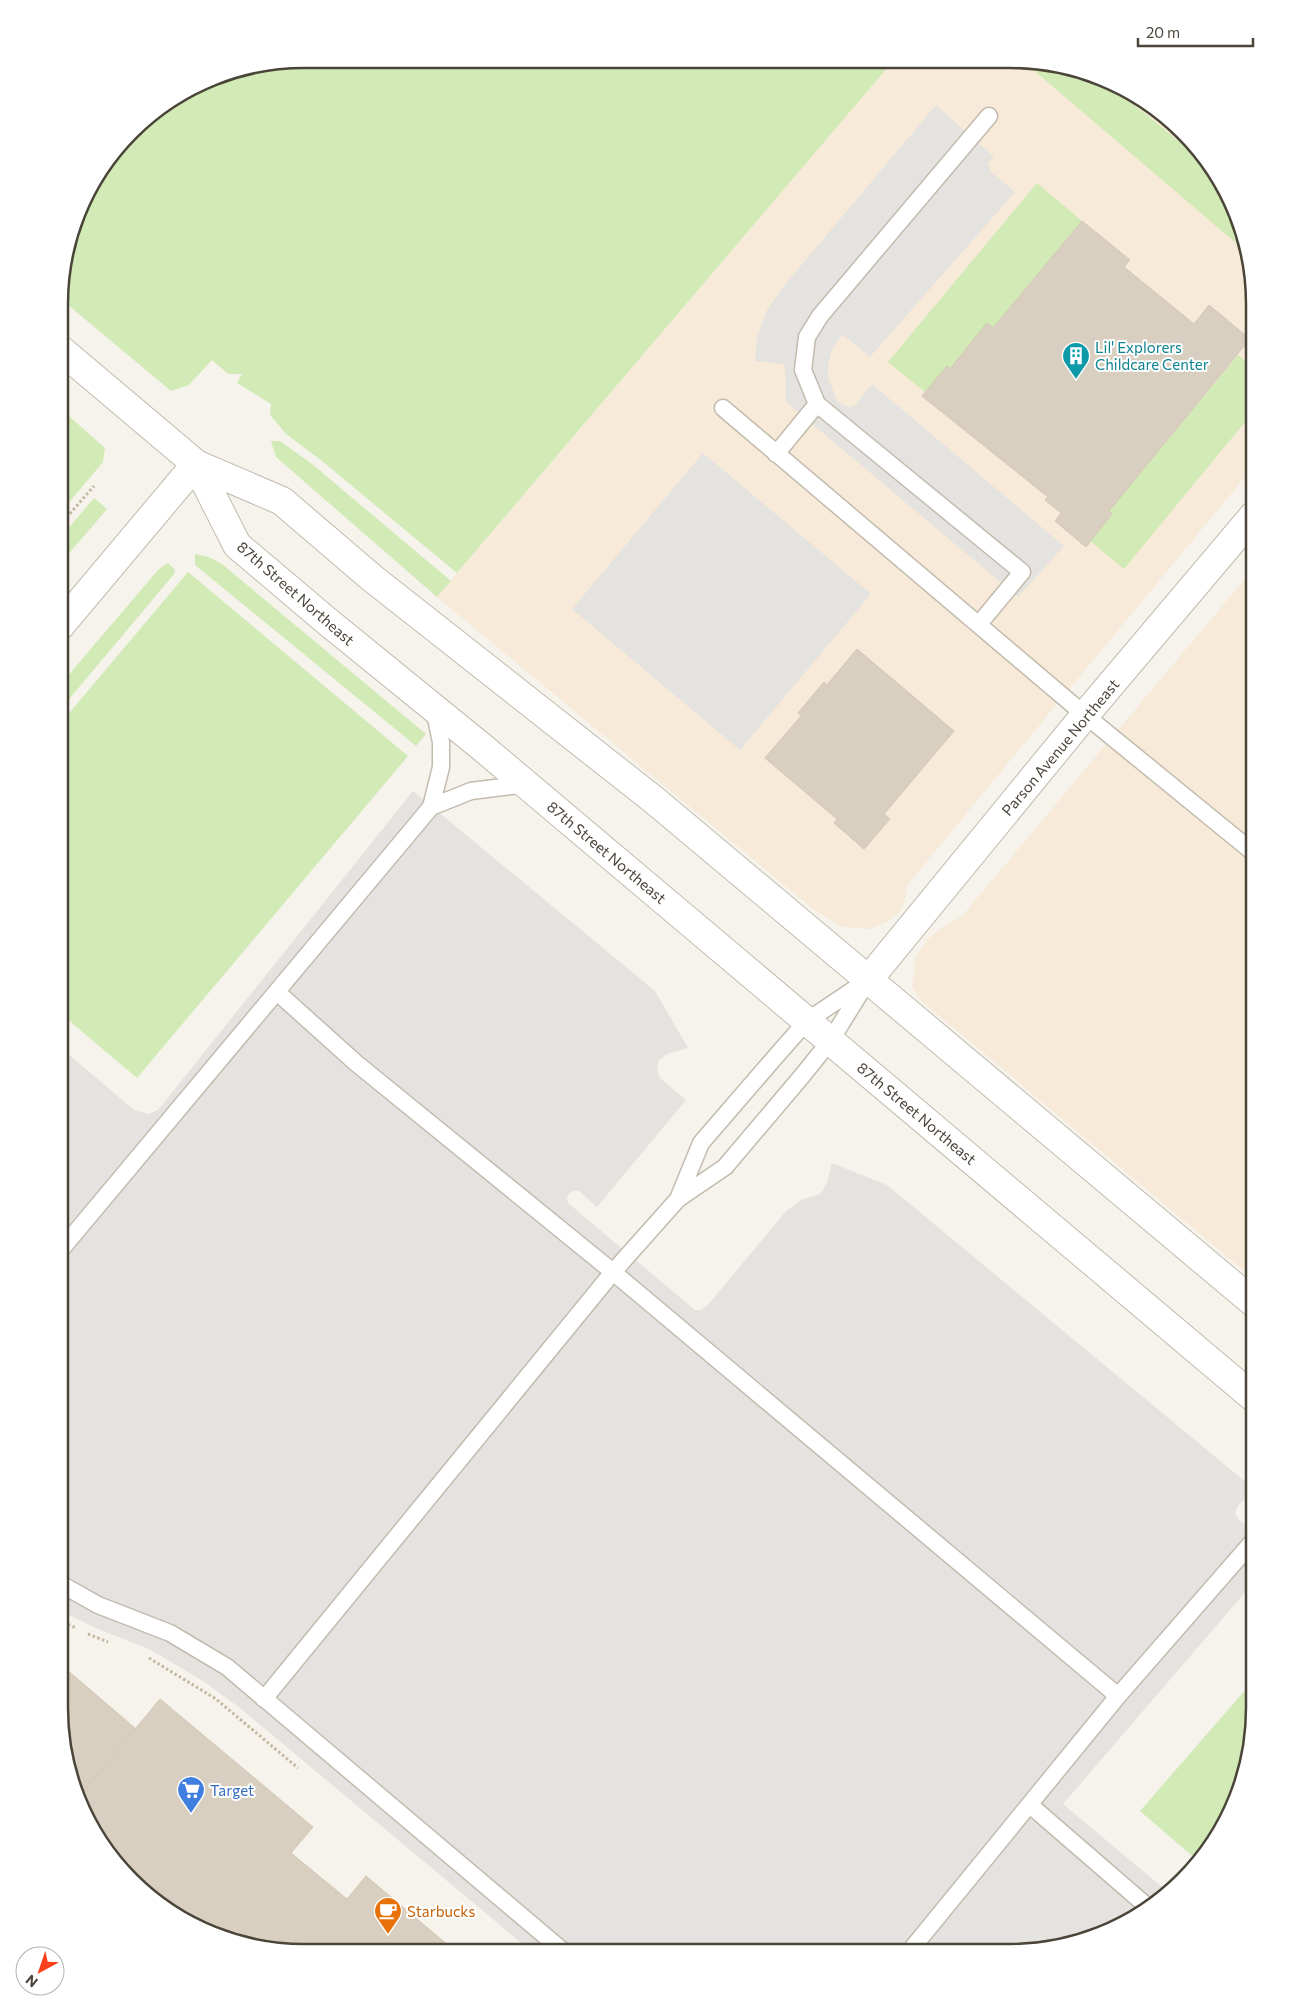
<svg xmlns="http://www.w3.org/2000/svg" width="1313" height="2011" font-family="Commissioner,sans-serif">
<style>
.commercial{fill:#f7ead8}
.green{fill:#d2eab5}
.parking{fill:#e5e3e0}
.building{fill:#d8cfc1;stroke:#d3c7b4}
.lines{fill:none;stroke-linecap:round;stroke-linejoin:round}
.lane-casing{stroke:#c2bbae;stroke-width:19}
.street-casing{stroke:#c2bbae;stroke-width:30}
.path{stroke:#c4b79f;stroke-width:3;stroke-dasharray:2.5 2.5;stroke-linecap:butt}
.lane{stroke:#fff;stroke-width:16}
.street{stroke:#fff;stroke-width:28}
.labels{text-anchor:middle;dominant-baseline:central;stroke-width:4;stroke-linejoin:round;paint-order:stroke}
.culture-label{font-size:15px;fill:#0d838f;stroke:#fff;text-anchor:start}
.street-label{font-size:15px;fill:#4b4439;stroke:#fff}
.shop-label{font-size:15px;fill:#366cbe;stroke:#fff;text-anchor:start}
.food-label{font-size:15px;fill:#c56008;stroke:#fff;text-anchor:start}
.rim{fill:none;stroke:#4b4439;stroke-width:2.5}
</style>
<rect width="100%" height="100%" fill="#f6f3ec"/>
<g class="commercial">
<path d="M894,60L1042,61L1104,77L1159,109L1204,155L1236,209L1254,303V466L908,884L905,901L899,913L888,921L871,929L842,927L813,909L437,597Z"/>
<path d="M1254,568V1279L920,1000L912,987L916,956L928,939L941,928L962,916Z"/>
</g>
<g class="green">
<path d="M303,59L894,60L457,573L322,461L286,434L270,415L271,404L237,383L242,374H228L212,360L189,385L171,391L61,299V271L84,195L142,120L210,77Z"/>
<path d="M1023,61H1042L1100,77L1212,168L1236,209L1244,250Z"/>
<path d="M1037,183L1082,221L993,328L987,323L950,369L947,367L925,392L888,362Z"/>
<path d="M1238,355L1254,368V411L1124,569L1090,541L1112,515L1109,511Z"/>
<path d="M61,409L105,448L103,462L60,513Z"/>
<path d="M271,441H280L312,464L451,581L437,597L276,457Z"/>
<path d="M94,498L107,509L60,564V538Z"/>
<path d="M195,554L209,557L222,564L426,734L416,746L195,565Z"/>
<path d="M168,563L175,570L174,574L60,710V685L158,570Z"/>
<path d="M188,572L408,756L137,1078L60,1013V724Z"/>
<path d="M1254,1680V1724L1241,1787L1213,1844L1197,1860L1140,1811Z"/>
</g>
<g class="parking">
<path d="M936,105L994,157L988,164L991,172L1015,192L870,357L847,338L843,335L840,337L832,349L828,365V377L837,401L845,406L850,407L855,405L872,384L1064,546L1018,597L786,402L785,368L783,364L755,361L757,337L767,310L782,288Z"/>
<path d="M703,453L871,594L740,750L572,609Z"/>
<path d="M413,791L655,991L688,1048L667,1054L659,1060L657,1069L660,1078L686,1100L597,1207L579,1191H573L568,1195L567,1199L568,1203L695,1310H701L707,1306L787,1210L803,1199L818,1195L822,1192L827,1182L832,1163L887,1185L1254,1489L1238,1506L1235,1513L1238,1519L1254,1532V1582L1063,1804L1168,1892L1159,1902L1104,1934L1010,1952L531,1951L240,1708L200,1679L149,1649L100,1630L59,1610L60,1047L134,1110L148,1114L158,1110Z"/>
</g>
<g class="building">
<path d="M1082,221L1130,260L1124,267L1194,324L1209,305L1250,339L1109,511L1112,514L1086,547L1055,521L1061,513L1045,500L1048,497L922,396L947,366L950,369L987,323L993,328Z"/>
<path d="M857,649L954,731L884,814L890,819L864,849L834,823L837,819L765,758L801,716L798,713L824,682L827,685Z"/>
<path d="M59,1663L136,1729L77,1799L59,1708Z"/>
<path d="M160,1699L313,1827L291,1853L347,1899L366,1876L455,1951L271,1950L210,1934L155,1902L109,1857L77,1799Z"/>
</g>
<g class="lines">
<defs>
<g id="lane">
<path d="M817,404L803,370L807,337L820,316L989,116"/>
<path d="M723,408L1085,715L1254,853"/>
<path d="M776,454L817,404L1022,572L979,624"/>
<path d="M434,709L441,742V767L431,807L471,791L527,784"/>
<path d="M277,992L356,1063L613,1272L1118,1696"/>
<path d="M59,1252L431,807"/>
<path d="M59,1583L98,1605L170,1633L227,1667L563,1951"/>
<path d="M264,1699L613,1272L678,1199L725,1167L802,1076L831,1040L868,980L807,1021L777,1055L701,1143L678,1199"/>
<path d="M1030,1805L1149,1908"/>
<path d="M909,1952L1118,1696L1254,1540"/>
</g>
<g id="street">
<path d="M196,464L237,545L328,622L483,748L1254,1398"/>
<path d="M196,464L282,501L372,578L654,800L1254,1303"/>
<path d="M60,626L196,464L61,350"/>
<path d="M868,980L1085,715L1254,515"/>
</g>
</defs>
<use href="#lane" class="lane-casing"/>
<use href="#street" class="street-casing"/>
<g class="path">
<path d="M60,525L94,486"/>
<path d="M59,1620L76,1628"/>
<path d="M88,1634L108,1642"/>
<path d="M149,1658L216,1699L298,1768"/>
</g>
<use href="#lane" class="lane"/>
<use href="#street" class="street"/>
</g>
<defs>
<symbol id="building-pin" viewBox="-11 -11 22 30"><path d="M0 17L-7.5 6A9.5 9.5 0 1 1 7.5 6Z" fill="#0f9aa8" stroke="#fff"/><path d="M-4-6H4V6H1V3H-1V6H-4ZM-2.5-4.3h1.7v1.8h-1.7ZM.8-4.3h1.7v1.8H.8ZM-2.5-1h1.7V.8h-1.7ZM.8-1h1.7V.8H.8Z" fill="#fff"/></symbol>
<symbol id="supermarket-pin" viewBox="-11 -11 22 30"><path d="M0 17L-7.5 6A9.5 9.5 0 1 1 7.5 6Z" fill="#3f7fe0" stroke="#fff"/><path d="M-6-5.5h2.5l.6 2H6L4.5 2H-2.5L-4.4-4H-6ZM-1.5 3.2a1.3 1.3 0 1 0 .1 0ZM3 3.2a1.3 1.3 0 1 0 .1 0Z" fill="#fff"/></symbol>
<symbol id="cafe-pin" viewBox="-11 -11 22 30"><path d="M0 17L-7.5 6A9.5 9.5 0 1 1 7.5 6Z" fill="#e8710a" stroke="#fff"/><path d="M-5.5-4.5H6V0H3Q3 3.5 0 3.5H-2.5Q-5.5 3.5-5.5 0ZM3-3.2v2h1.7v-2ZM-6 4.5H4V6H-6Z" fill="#fff"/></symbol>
</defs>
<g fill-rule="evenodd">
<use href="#building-pin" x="1060" y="340" width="32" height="43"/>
<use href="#supermarket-pin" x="175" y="1774" width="32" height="43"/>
<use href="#cafe-pin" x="372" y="1895" width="32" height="43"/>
</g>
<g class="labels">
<g class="culture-label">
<text x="1095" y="347">Lil' Explorers<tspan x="1095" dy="17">Childcare Center</tspan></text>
</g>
<g class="street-label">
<text transform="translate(296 593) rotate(41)">87th Street Northeast</text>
<text transform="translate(1060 747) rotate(-50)">Parson Avenue Northeast</text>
<text transform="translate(607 852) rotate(40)">87th Street Northeast</text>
<text transform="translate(917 1113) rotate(40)">87th Street Northeast</text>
</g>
<g class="shop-label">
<text x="210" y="1790">Target</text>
</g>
<g class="food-label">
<text x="407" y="1911">Starbucks</text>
</g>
</g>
<path d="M0 0H1313V2011H0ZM304 68H1010A236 236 0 0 1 1246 304V1708A236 236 0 0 1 1010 1944H304A236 236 0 0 1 68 1708V304A236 236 0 0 1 304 68Z" fill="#fff" fill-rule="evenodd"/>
<path class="rim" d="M304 68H1010A236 236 0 0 1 1246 304V1708A236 236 0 0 1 1010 1944H304A236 236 0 0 1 68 1708V304A236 236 0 0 1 304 68Z"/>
<g transform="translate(40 1971) rotate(220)"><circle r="24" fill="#ffffff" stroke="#b7b4b0"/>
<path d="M0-4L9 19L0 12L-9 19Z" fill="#fc3f1d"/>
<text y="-8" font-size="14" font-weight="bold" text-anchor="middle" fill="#4b4439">N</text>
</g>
<path d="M1138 38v8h115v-8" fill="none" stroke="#4b4439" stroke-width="2.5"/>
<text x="1146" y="38" font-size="15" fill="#4b4439" stroke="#ffffff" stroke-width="4" paint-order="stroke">20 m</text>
</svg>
